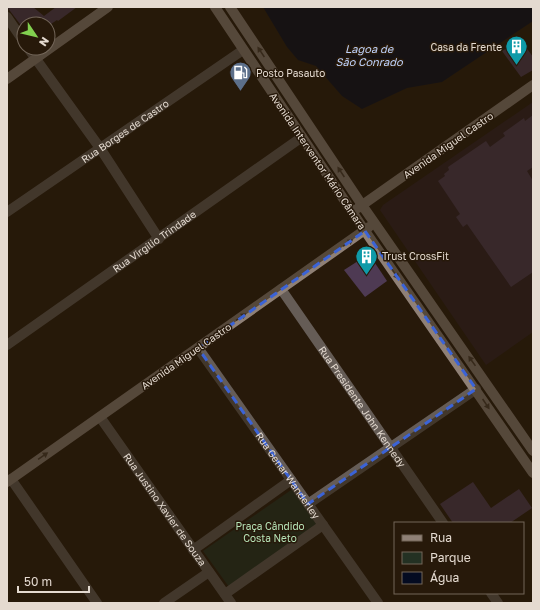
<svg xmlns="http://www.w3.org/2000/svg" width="540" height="610" font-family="'Golos Text',sans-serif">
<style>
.medical{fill:#2f1e25}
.green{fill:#233123}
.water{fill:#040b21}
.building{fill:#4e3a53}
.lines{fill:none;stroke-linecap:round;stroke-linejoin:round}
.street{stroke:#655c56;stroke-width:10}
.secondary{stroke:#8f8076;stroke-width:10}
.oneway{fill:#4b3d30}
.marked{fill:none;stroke:#3b63d7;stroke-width:3;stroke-dasharray:8 5;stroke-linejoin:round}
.labels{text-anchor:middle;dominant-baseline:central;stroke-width:3;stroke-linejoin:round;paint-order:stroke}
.poi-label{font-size:10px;fill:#e4dad0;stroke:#27190a;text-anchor:start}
.street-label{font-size:10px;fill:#e4dad0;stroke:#27190a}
.park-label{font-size:10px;fill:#b6e4b8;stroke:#27190a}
.water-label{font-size:11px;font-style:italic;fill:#bdd1fb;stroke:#27190a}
</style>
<rect width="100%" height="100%" fill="#27190a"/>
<path class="medical" d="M533,102V332L486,365L380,210L383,205Z"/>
<path class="green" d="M294,488L319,524L229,587L203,551Z"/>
<path class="water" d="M263,7H533V21L442,82L407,88L362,109L342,96L316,66L298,60L287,47Z"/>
<g class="building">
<path d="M7,7H33L44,16L56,7H77L58,21L57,20L51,24H20Z"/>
<path d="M523,43L533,57V70L521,77L502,51L509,47L511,51Z"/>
<path d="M533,115V167L527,171L533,181V272L511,287L467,224L463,227L456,217L460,214L438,181L445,176L444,174L449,170L448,167L486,141L490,147L505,136L503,133L524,118L525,121Z"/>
<path d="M369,254L387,281L365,297L344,270Z"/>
<path d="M473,482L491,508L519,489L532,508L510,523H453L440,504Z"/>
</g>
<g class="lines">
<g class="street">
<path d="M7,17L24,42"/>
<path d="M28,48L100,148L159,239"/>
<path id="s1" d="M7,212L243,50"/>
<path id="s2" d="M281,289L443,523"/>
<path id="s3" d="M7,345L302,137"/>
<path id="s4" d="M198,348L378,603"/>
<path id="s5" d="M100,417L231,603"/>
<path d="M11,479L97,603"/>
<path d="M308,504L476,389"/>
<path d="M193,550L291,480"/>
<path d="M491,593L498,603"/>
<path d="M225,594L323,525"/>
<path d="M164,603L209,572"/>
</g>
<g class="secondary">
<path d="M215,7L365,231L533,473"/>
<path d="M230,7L362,205L533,451"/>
<path d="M7,79L108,7"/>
<path d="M358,208L533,85"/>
<path d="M7,482L369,227"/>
</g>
</g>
<defs><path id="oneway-solid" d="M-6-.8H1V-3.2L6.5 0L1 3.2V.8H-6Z"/></defs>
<g class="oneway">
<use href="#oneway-solid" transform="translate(261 52) rotate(-124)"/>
<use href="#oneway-solid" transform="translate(341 172) rotate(-124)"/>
<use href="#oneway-solid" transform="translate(348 243) rotate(-35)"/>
<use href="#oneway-solid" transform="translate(395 274) rotate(55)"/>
<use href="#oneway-solid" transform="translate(241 317) rotate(-35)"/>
<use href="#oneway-solid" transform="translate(472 361) rotate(-125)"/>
<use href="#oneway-solid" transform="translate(486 404) rotate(56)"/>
<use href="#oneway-solid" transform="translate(43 456) rotate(-35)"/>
</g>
<path d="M0 0H540V610H0ZM365,231L476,389L308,504L198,348Z" fill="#27190a" fill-opacity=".55" fill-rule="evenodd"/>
<path class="marked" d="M365,231L476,389L308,504L198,348Z"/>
<defs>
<symbol id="building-pin" viewBox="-11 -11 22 30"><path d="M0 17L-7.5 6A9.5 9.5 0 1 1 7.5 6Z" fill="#0f9aa8" stroke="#27190a"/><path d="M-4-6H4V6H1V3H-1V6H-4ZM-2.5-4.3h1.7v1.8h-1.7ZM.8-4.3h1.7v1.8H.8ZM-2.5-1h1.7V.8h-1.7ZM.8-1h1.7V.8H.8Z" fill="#fff"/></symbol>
<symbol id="fuel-pin" viewBox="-11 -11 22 30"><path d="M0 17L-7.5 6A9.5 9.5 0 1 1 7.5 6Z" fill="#5c6f8a" stroke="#27190a"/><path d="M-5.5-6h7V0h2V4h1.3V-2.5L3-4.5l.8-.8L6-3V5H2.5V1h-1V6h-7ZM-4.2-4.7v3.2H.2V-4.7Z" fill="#fff"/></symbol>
</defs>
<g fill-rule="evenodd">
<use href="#building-pin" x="504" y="34" width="25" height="34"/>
<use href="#fuel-pin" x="228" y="60" width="25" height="34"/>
<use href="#building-pin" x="354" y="244" width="25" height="34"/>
</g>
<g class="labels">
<g class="poi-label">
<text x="502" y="47" text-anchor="end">Casa da Frente</text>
<text x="256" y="73">Posto Pasauto</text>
<text x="382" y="256">Trust CrossFit</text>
</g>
<g class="street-label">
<text stroke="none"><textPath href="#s1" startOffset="143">Rua Borges de Castro</textPath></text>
<text transform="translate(448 145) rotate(-35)">Avenida Miguel Castro</text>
<text transform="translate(318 161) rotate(56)">Avenida Interventor Mário Câmara</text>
<text stroke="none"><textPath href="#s3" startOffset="180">Rua Virgilio Trindade</textPath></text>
<text transform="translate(186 356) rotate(-35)">Avenida Miguel Castro</text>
<text stroke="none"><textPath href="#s2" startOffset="143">Rua Presidente John Kennedy</textPath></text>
<text stroke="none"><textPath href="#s4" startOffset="156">Rua Genar Wanderley</textPath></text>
<text stroke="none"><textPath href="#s5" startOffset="113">Rua Justino Xavier de Souza</textPath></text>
</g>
<g class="park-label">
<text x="270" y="526">Praça Cândido<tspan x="270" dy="12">Costa Neto</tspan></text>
</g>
<g class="water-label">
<text x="369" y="48">Lagoa de<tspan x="369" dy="13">São Conrado</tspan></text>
</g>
</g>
<rect width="540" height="610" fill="none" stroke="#e4dad0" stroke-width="16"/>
<rect x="394" y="522" width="130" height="72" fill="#27190a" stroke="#736659"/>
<rect x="402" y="535" width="20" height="6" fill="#8f8076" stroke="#736659"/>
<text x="430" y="542" font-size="12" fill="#e4dad0">Rua</text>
<rect x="402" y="552" width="20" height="12" fill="#233123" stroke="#736659"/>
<text x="430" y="562" font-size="12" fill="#e4dad0">Parque</text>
<rect x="402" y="572" width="20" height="12" fill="#040b21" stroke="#736659"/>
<text x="430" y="582" font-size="12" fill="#e4dad0">Água</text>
<g transform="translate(36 36) rotate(125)"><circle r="19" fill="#27190a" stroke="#736659"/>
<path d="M0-3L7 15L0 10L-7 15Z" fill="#82d04f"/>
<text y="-6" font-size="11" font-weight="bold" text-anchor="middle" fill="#e4dad0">N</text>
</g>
<path d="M18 586v6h71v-6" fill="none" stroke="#e4dad0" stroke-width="2"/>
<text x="24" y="586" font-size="12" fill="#e4dad0" stroke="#27190a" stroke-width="3" paint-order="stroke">50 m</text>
</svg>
